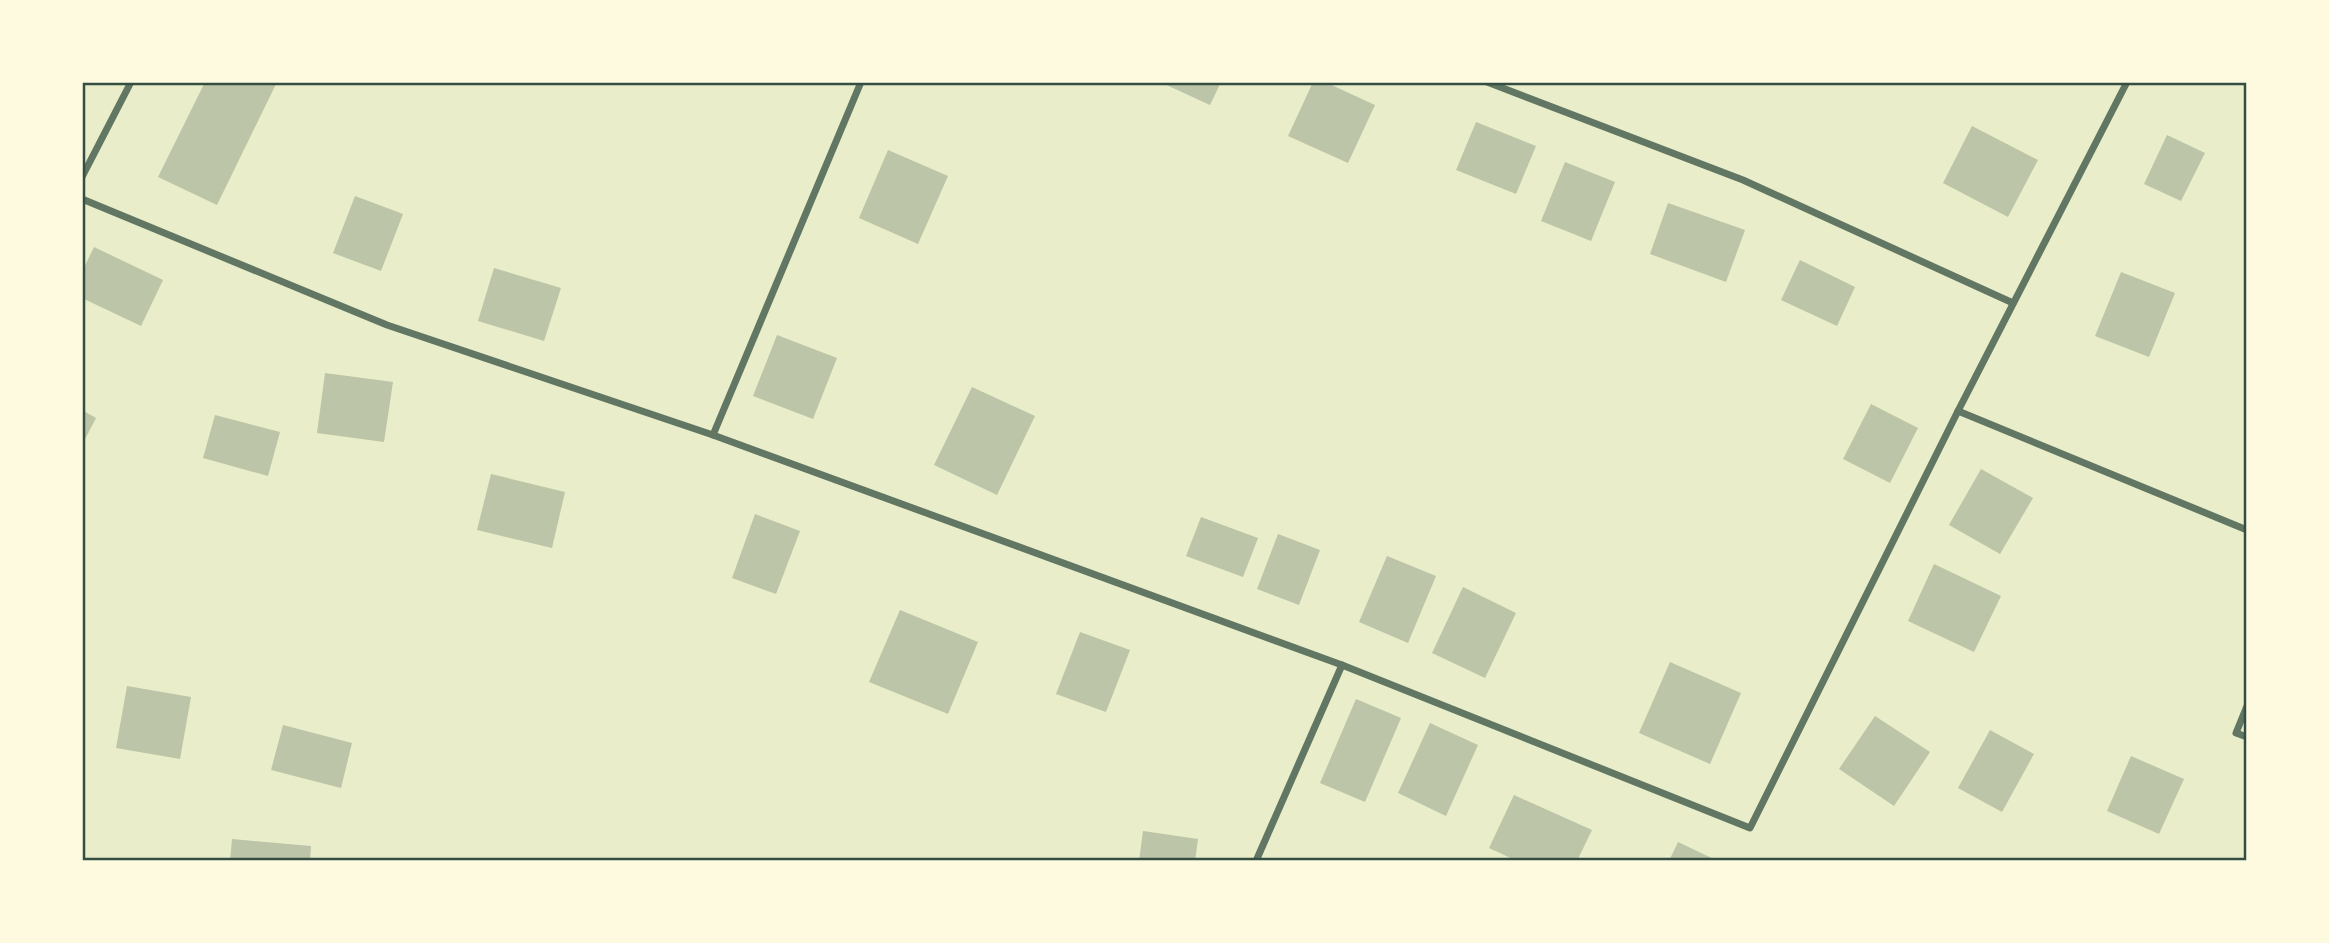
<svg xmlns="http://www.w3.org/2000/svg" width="2329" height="943" font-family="Roboto,sans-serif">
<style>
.building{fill:#bcc5a7}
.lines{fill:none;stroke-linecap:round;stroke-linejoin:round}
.minor{stroke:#617663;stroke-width:7}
.neatline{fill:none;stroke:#344e41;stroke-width:2.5}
</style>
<rect width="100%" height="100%" fill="#e9edc9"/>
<g class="building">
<path d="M205,82H277L217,205L158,177Z"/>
<path d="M1160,82H1221L1210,105Z"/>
<path d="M1313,82H1325L1375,105L1348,163L1288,136Z"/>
<path d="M1476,122L1536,146L1516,194L1456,170Z"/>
<path d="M1972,126L2038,160L2008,217L1943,183Z"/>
<path d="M2167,135L2205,153L2181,201L2144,184Z"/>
<path d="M888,150L948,176L918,244L859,218Z"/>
<path d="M1565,162L1615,182L1591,241L1541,221Z"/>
<path d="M355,196L403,214L381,271L333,253Z"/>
<path d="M1668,203L1745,230L1726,282L1650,254Z"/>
<path d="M94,247L163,280L141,326L82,298V272Z"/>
<path d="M1800,260L1855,287L1837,326L1781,300Z"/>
<path d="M494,268L561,288L544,341L478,321Z"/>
<path d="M2121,272L2175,293L2149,357L2095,336Z"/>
<path d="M777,335L837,358L813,419L753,396Z"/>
<path d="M325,373L393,382L384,442L317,433Z"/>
<path d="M972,387L1035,416L997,495L934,465Z"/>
<path d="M1871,404L1918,428L1890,483L1843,459Z"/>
<path d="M82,410L96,418L82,445Z"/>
<path d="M215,415L280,432L268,476L203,458Z"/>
<path d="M1981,469L2033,498L2000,554L1949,525Z"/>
<path d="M491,474L565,492L552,548L477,530Z"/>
<path d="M755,514L800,531L776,594L732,578Z"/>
<path d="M1201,517L1258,538L1243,577L1186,556Z"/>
<path d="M1278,534L1320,550L1299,605L1257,589Z"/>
<path d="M1387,556L1436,576L1408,643L1359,622Z"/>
<path d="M1934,564L2001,596L1974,652L1908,621Z"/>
<path d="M1463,587L1516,613L1485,678L1432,653Z"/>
<path d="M900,610L978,642L948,714L869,682Z"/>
<path d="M1080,632L1130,650L1106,712L1056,694Z"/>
<path d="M1670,662L1741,693L1710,764L1639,733Z"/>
<path d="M127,686L191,697L180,759L116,748Z"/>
<path d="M1356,699L1401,718L1365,802L1320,783Z"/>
<path d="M1875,716L1930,752L1894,806L1839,769Z"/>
<path d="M1430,723L1478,745L1446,816L1398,793Z"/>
<path d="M283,725L352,743L341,788L271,770Z"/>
<path d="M1990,730L2034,754L2002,812L1958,788Z"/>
<path d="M2131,756L2184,779L2159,834L2107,811Z"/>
<path d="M1514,795L1592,830L1577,861H1517L1489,848Z"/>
<path d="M1143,831L1198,839L1195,861H1139Z"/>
<path d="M232,839L311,846L310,861H230Z"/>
<path d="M1678,842L1718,861H1669Z"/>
</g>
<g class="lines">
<g class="minor">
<path d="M1487,82L1743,180L2013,303"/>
<path d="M82,177L131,82"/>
<path d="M82,199L387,325L713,435L1342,665L1750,828L1958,411L2127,82"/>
<path d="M1958,411L2247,530"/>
<path d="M713,435L861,82"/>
<path d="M2247,706L2236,733L2247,737"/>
<path d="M1256,861L1342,665"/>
</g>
</g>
<rect width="2329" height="943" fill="none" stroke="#fefae0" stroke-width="168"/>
<rect x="84" y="84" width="2161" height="775" class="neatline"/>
</svg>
